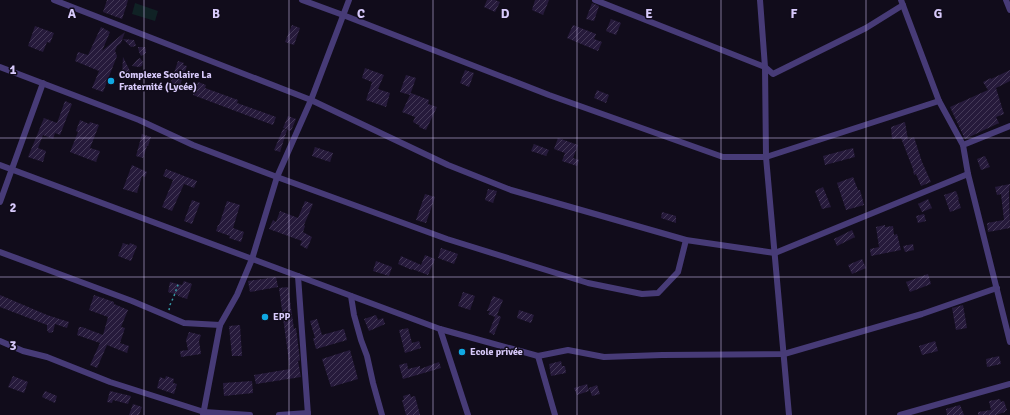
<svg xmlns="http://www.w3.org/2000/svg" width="1010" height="415" font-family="Signika,sans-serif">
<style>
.pitch{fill:#102225}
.building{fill:url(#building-hatch)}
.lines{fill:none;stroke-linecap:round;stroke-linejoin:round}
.path{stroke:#3598a5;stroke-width:1.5;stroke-dasharray:2 3;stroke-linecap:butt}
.street{stroke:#473b77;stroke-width:6}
.grid{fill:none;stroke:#d8cafb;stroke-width:1;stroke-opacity:0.55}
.poi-dot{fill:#10a8e2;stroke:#110c1b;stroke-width:1.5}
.labels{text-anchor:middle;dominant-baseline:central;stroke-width:3;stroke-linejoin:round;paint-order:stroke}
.poi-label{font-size:10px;font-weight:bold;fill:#d8cafb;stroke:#110c1b;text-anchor:start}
.grid-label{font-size:13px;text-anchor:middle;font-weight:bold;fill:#d8cafb;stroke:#110c1b;stroke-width:3;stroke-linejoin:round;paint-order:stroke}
</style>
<defs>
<pattern id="building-hatch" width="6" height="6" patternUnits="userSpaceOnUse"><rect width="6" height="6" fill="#261a3b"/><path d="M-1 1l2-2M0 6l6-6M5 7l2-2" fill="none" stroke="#453a58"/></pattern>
</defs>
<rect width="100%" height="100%" fill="#110c1b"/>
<path class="pitch" d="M135,3L158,11L155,21L132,14Z"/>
<g class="building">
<path d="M107,0H128L126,7L122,19L103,12Z"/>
<path d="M487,0H495L500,2L495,12L484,7Z"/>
<path d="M535,0H549L543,15L532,10Z"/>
<path d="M592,3L599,6L594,21L586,19Z"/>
<path d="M611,19L621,23L616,35L606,31Z"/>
<path d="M292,25L300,28L294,45L285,42Z"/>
<path d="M573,25L596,34L594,39L602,42L598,51L567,38Z"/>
<path d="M35,26L54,33L50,43L47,42L43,52L28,46Z"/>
<path d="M101,27L110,32L102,51L125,32L121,43L117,46L115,51L117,56L103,92L92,88L99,71L75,61L78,52L88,55Z"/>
<path d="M123,39L134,40L136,46L131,47Z"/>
<path d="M138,47H145L146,50V53L141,56L139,52Z"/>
<path d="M123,57L131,73L130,77L126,79L123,77L122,75Z"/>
<path d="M140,58L143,62L142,66L139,67L132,66L137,60Z"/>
<path d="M178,61L184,63L183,65L187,66L179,88L170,85Z"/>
<path d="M365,68L384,75L378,89L390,93L386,107L366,100L372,82L362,78Z"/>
<path d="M465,70L474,73L469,87L460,83Z"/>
<path d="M1010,70V81L996,88L1004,114L996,117L999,123L965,139L950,107L988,90L983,82L991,78V79Z"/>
<path d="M406,75L416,78L410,95L400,92Z"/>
<path d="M198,82L206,85L205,88L238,100L237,103L276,117L273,125L193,95Z"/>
<path d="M597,90L609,95L606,103L594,98Z"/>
<path d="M411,93L429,100L428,104L437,107L426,130L419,127L420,126L413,122L415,117L402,112Z"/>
<path d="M65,101L72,104L60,135L55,133L53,139L43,135L38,148L46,151L43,162L28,157L44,118L57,123Z"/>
<path d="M288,116L296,119L291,131L283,128Z"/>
<path d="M80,120L89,124L90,122L99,125L90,148L100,151L96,162L70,152L78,132L76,131Z"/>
<path d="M905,122L908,140L914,137L922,162L931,182L921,186L916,174L914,175L913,169L901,138L892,139L891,127Z"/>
<path d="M283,129L287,130L280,152L274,150Z"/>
<path d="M142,134L151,137L148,146H147L143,158L136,156Z"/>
<path d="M558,138L578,145L573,158L579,160L577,166L562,161L565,153L554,149Z"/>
<path d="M534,144L549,150L546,156L531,151Z"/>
<path d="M315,147L333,153L330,162L312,156Z"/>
<path d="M853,148L855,157L825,165L823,156Z"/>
<path d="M985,156L990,167L981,170L977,159Z"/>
<path d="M132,165L147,172L145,177L142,176L137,193L123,189Z"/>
<path d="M166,169L197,181L194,188L184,184L172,211L162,207L173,180L163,176Z"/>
<path d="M853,177L858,190H860L864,205L846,210L837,183Z"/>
<path d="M1010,184L1009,192L1010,228L988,232L987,223L1004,220L1001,194L997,195L995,187Z"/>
<path d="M823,187L831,207L822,209L815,191Z"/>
<path d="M488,189L497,191L493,203L485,200Z"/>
<path d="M956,191L959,199H958L961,208L950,212L944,195Z"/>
<path d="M425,194L435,197L426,223L416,220Z"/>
<path d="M928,199L932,208L922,212L918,204Z"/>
<path d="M192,200L200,203L192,224L184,221Z"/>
<path d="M227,201L240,205L233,228L244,232L241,242L229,238L230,236L216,231L218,225H219Z"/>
<path d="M305,201L313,204L304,225L305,226L303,232L312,237L307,249L300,245L302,241L269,229L273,220L276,222L280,211L298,218Z"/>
<path d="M662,212L676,216V223L661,218Z"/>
<path d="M924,214L926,221L918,223L916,216Z"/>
<path d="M885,225V227L893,226L894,235L897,234L901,250L871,256L870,249L879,247L876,227Z"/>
<path d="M852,230L855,237L837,246L834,239Z"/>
<path d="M123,243L129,245L130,243L137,246L131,261L118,256Z"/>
<path d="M913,244L914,250L905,252L903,246Z"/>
<path d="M441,248L458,254L454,264L438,258Z"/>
<path d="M425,255L435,259L428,275L412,269V270L398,264L401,256L421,265Z"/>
<path d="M862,259L866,268L852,274L848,265Z"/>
<path d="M376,261L392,267L389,276L373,271Z"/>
<path d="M928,274L931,284L910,292L906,282Z"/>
<path d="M276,277L278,287L250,292L248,281Z"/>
<path d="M184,281L192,284L187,299L178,296V295L168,292L170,282L182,285Z"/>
<path d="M288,287L294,329L296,328L300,360L298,361L301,377L256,384L254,375L290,369L279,288Z"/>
<path d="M463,292L475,296L470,310L458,306Z"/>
<path d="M0,295L47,315L69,322L67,328L55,324L53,332L49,333L47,330V325L0,307Z"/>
<path d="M94,295L114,302V304L128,310L121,327L125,328L120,343L129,346L127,353L107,345L97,368L90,365L100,343L77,335L79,327H82L103,335L108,317L89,310Z"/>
<path d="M493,296L503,300L497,315L501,317L494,335L489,332L495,317L488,314L490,311H487Z"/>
<path d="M963,305L967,328L956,330L952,308Z"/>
<path d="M519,310L534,315L531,323L517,318Z"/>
<path d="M376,315L378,320L383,318L385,324L369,331L364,319Z"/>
<path d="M317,319L322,335L344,329L347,340L316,349L313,338H315L310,321Z"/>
<path d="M240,325L242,356H232L229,326Z"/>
<path d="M408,328L412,343L419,341L421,348L405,353L399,330Z"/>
<path d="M189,332L201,335L199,341L201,354L181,357L180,351L188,350L186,340Z"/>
<path d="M935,341L938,351L922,355L919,346Z"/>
<path d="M350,350L358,379L331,387L322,359Z"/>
<path d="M999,356L1001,364L987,367L986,359Z"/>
<path d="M561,361L562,366H565L566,373L551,376L549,364Z"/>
<path d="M439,362L441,368L403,379L399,365L407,363L408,369L420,366V369Z"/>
<path d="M13,376L28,382L24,393L8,387Z"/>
<path d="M166,376L174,379L173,383L177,384L174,394L157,388L160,377L165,379Z"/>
<path d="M252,381L253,393L224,396L223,383Z"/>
<path d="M587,384L589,391L577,395L574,388Z"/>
<path d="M597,385L600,394L592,396L589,388Z"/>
<path d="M45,391L57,396L55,403L42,397Z"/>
<path d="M110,391L131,396L128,404L113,400L112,403L107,402Z"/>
<path d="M410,394L411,397L415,396L420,415H406L402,400H404L403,396Z"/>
<path d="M1000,399L1001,402L1004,401L1007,410L1005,411V412L996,415H978V412L991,410L989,401Z"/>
<path d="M133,404L142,407L139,415H129Z"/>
<path d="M960,405L964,415H947L946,409Z"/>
</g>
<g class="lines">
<path class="path" d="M169,310L170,305L174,296L179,282"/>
<g class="street">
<path d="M54,0L311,100L448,165L511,190L686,240L775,253L968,174"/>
<path d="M302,0L343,15L549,95L723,157H766L939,101"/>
<path d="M595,0L765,67L773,74L866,28L903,5"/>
<path d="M760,0L765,67L766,157L789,415"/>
<path d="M901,0L939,101L963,145"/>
<path d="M1006,0L1010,10"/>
<path d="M0,67L139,120L193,145L277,177L447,239L588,283L642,294L658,293L678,272L686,240"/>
<path d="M1010,126L963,145L968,174L1010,342"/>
<path d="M0,165L440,329L468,415"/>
<path d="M0,202L43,83"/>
<path d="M0,252L132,301L184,323L220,325"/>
<path d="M298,276L308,415"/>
<path d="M351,296L354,315L361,340L367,356L373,383L382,415"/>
<path d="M440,329L538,356L568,350L604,357L662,355L784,354L922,314L997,288"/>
<path d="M0,341L23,351L47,357L110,382L204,412L250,415"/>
<path d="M538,356L555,415"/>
<path d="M203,415L220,325L237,295L252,259L277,177L311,100L349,0"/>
<path d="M279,415L308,413"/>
<path d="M900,415L1010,384"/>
</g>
</g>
<path class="grid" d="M144,0V415M289,0V415M433,0V415M577,0V415M721,0V415M866,0V415M0,138H1010M0,277H1010"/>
<g class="poi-dot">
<circle cx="111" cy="81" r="4"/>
<circle cx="265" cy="317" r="4"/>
<circle cx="462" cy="352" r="4"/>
</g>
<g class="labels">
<g class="poi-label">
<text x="119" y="75">Complexe Scolaire La<tspan x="119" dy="12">Fraternité (Lycée)</tspan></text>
<text x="273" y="317">EPP</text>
<text x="470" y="352">Ecole privée</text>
</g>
</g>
<g class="grid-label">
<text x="72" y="18">A</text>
<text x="216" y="18">B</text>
<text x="361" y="18">C</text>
<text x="505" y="18">D</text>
<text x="649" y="18">E</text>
<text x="794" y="18">F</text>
<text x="938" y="18">G</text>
<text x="13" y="74">1</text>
<text x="13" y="212">2</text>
<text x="13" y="350">3</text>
</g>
</svg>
